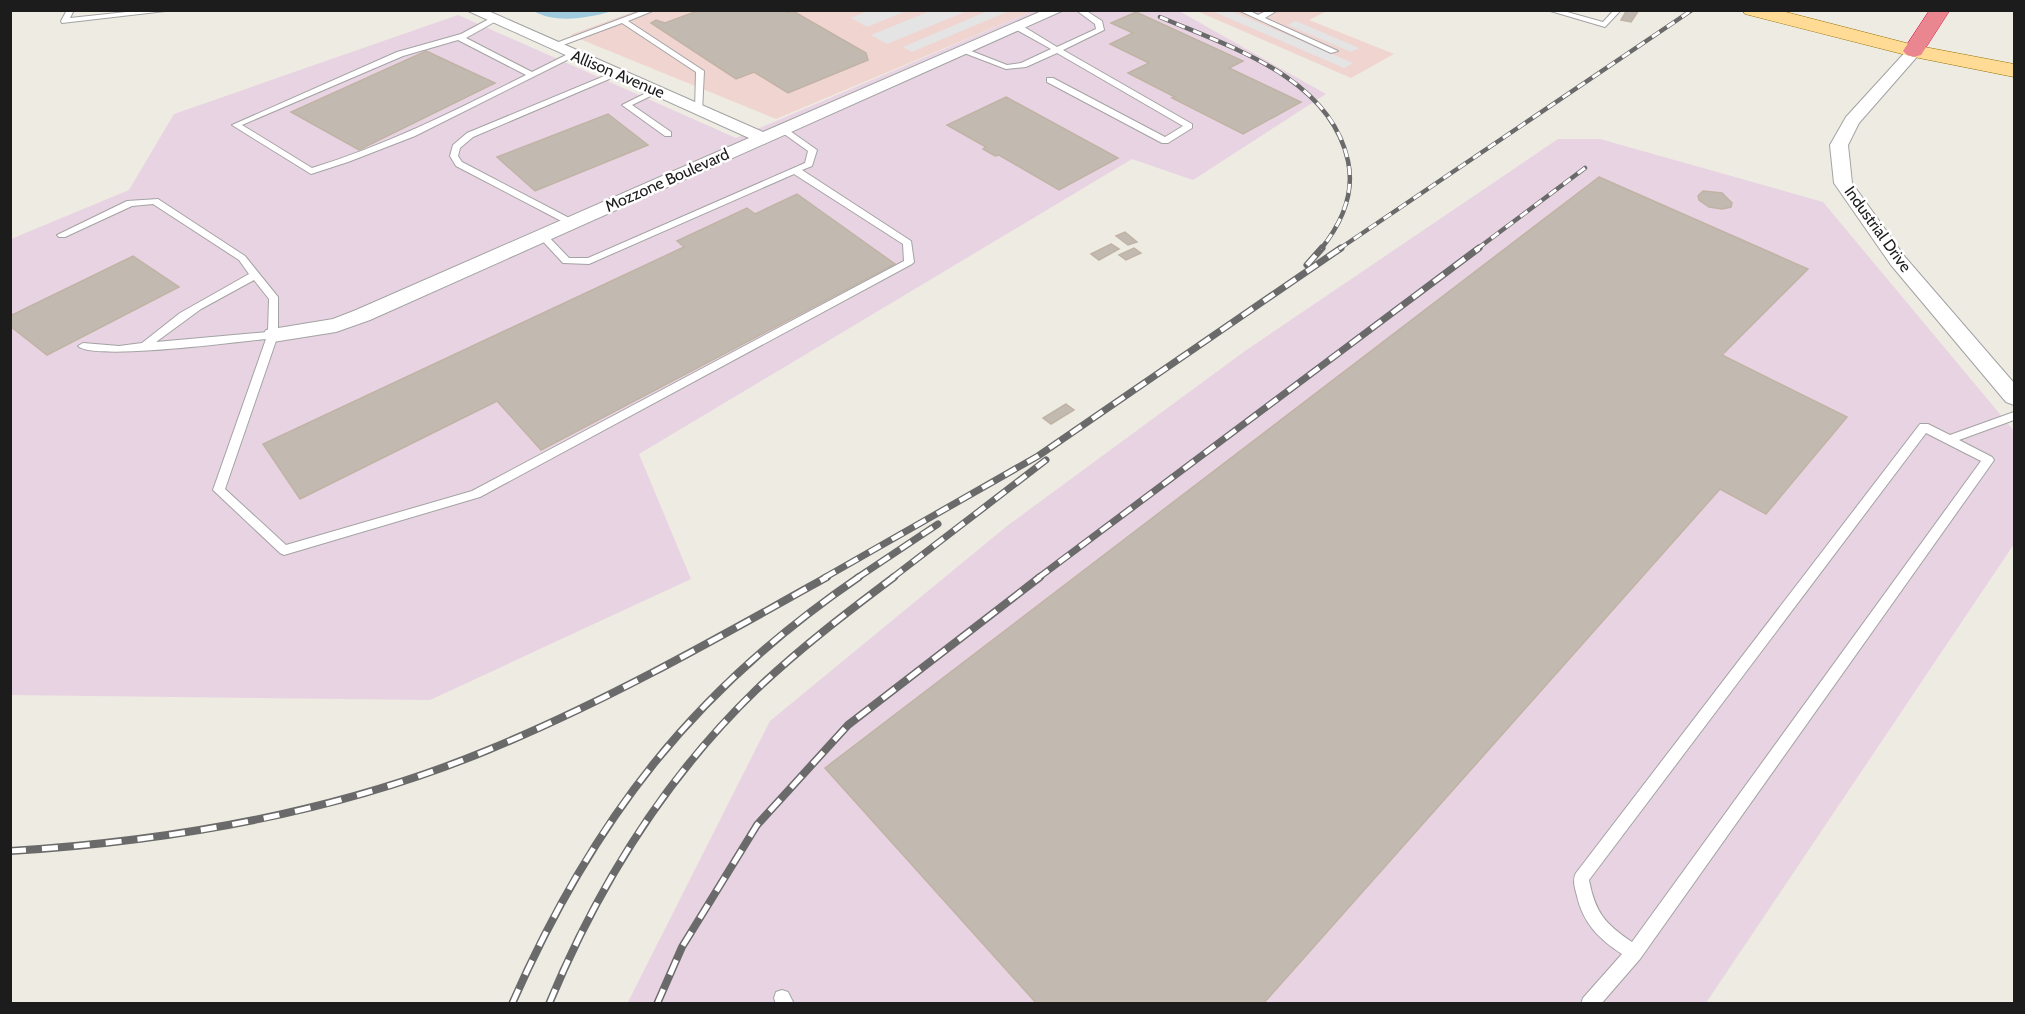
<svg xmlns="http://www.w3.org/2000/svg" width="2025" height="1014" font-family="Cabin,sans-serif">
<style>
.commercial{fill:#f0d4d0}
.industrial{fill:#e8d3e2}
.parking{fill:#e4e4e4}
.water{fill:#a0cade}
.building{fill:#c2bab1;stroke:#c0b3a4;stroke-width:1.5}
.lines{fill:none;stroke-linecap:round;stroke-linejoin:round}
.service-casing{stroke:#a3a3a3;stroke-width:2}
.minor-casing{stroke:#a3a3a3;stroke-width:2}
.primary-casing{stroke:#957100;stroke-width:1}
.motorway-casing{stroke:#de1d4e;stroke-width:1}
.service{fill:#fff;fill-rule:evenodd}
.minor{fill:#fff;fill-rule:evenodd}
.primary{fill:#ffdb96;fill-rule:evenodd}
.motorway{fill:#e9868f;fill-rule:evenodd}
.rail-far2-casing{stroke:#6a6a6a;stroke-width:4.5}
.rail-far1-casing{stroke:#6a6a6a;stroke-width:7}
.rail-casing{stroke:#6a6a6a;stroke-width:8}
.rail-far2{stroke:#fff;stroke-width:3;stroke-dasharray:9;stroke-linecap:butt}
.rail-far1{stroke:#fff;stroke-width:4.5;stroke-dasharray:13;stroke-linecap:butt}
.rail{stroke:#fff;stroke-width:5;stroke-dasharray:16;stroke-linecap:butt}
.labels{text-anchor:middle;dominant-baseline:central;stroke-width:5;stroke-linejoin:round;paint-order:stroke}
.far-street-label{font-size:16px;fill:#1c1c1c;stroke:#fff}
</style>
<rect width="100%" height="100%" fill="#eeebe2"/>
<g class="commercial">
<path d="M638,10L1033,11L776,119L570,35Z"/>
<path d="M1197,11H1327L1309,20L1394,54L1351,78Z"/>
</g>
<g class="industrial">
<path d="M1033,11H1179L1326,94L1193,180L1132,159L639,454L691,579L430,700L11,695V239L129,190L174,114L458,15L736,138Z"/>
<path d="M1558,139H1600L1823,202L2014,431V544L1706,1003L627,1004L770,721L1007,526L1245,351Z"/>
</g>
<g class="parking">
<path d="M870,10H906V11L867,27L851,18Z"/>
<path d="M990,10L1009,11L912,52L903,47Z"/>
<path d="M930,11H967L887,44L871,35Z"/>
<path d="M1212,11H1231L1353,63L1344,68Z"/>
<path d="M1295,21H1296L1359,48L1351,52L1288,25Z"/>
</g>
<path class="water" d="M534,11H612C589,18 555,24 534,11Z"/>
<g class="building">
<path d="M700,10H782L787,13L793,11L866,53L868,60L788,93L754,72L736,79L651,23L656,20L665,23Z"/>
<path d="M1627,10H1639L1631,22L1621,20Z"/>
<path d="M1136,12L1243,61L1229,68L1301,102L1243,134L1172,98L1175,97L1128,73L1149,63L1110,44L1133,33L1111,23Z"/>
<path d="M426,51L495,83L359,150L291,112Z"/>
<path d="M1006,97L1118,158L1059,190L999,155L995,156L983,149L986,147L947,125Z"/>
<path d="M608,114L648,145L535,191L497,157Z"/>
<path d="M1599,177L1808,269L1722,355L1847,417L1766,514L1720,489L1263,1004H1037L825,768Z"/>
<path d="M1703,191L1722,193L1732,203L1731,207L1722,209L1709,207L1699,200L1698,196Z"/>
<path d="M797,194L895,264L541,450L497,401L300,499L263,444L684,247L677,241L747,208L755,214Z"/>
<path d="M1125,232L1137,242L1128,245L1116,236Z"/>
<path d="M1111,244L1119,249L1099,260L1091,254Z"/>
<path d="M1134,248L1141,253L1126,260L1119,255Z"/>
<path d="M133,256L179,287L47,355L10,326V316Z"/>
<path d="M1066,404L1074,410L1051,424L1043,418Z"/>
</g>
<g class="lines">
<defs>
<g id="service">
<path d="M67,10H74L70,18L145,10H174L62,23L61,21Z"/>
<path d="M644,10H655L628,21L704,71L702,112L695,110L696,72L622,23L555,48L548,46Z"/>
<path d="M1076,10H1085L1102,21L1104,30L1063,50L1192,124V128L1168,143H1162L1047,82V78H1053L1165,137L1183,126L1057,53L1026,67L1006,69L959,51L966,49L1007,65L1021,63L1051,49L1015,29V25H1021L1057,47L1096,29L1095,24Z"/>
<path d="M1238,10H1248L1258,15L1268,10H1278L1265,18L1338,51L1331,53Z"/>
<path d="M1547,10H1560L1603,22L1614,10H1621L1605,27Z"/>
<path d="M491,18L498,20L466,38L532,72L570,53L577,55L415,136L348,162L311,174L232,125L397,52L461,34ZM458,40L526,75C456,110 387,145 312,168L242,125L403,56Z"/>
<path d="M614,72L621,74L473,137L460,148L458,156L462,162L573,220V224H567L456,166L450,156L453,145L467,133Z"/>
<path d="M654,89L661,91L632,105L671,132V136H665L622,105Z"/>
<path d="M783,126L817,150L812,166L802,170L911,241L914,262L912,264L480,497L284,555L280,553L213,490L266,339C237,342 94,361 78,346L83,343L119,346L142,343L180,313L249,274L239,260L153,204L132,206L65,237H59L57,235L127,201L158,199L245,256L278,297V335L225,489L286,545L472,491L904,261L903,244L794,174L589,264L563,263L537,235L539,233H545L569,258H588L805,163L808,151L780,131L779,129ZM254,280L269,299L268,332L156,342L201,309Z"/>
<path d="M2014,412V420L1959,440L1992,457L1994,460L1992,463L1640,959L1601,1004H1581L1583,998L1622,954C1599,939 1583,923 1577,896C1575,888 1572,880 1576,873L1920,424H1928L1950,435ZM1926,433L1981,461L1632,942C1605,924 1595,912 1589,880Z"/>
<path d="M782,990L788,992L794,1004H776L774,998L776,992Z"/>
</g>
<g id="minor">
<path d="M466,10H486L763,132L1044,10H1064L370,320L336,332L273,342L266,340L263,335L266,330L333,319L356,310L749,138Z"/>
<path d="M1914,46L1922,51L1859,123L1848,145L1852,183L1905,257L2014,383V405L2006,402L1891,265L1834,183L1830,145L1846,117L1909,48Z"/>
</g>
<path id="primary" d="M1742,10H1778L1914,45L2014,64V77L1914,57L1745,14Z"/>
<path id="motorway" d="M1930,10H1950L1921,55L1914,57L1907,55L1903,51Z"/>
</defs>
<use href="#service" class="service-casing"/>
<use href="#minor" class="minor-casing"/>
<use href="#primary" class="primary-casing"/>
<use href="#motorway" class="motorway-casing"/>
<use href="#service" class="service"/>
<use href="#minor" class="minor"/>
<use href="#primary" class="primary"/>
<use href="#motorway" class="motorway"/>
<defs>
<g id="rail-far2">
<path d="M1160,17C1230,47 1330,77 1348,161C1355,193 1341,224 1321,249"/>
<path d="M1339,249L1692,10"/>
<path d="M1477,249L1585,168"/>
</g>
<g id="rail-far1">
<path d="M1307,265L1322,248"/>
<path d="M824,578L1038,456L1341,248"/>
<path d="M857,578L938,524"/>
<path d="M892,578L1046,460"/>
<path d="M1038,578L1479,248"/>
</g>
<g id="rail">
<path d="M10,851C173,841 336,813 488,750C605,702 716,639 827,577"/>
<path d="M512,1004C593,820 692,691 859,577"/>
<path d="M549,1004C598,886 664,779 756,690C799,649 846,613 894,577"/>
<path d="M657,1004L682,947L757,825L848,725L1040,577"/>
</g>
</defs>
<use href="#rail-far2" class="rail-far2-casing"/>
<use href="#rail-far1" class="rail-far1-casing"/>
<use href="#rail" class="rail-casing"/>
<use href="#rail-far2" class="rail-far2"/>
<use href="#rail-far1" class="rail-far1"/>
<use href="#rail" class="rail"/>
</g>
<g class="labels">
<g class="far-street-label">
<text transform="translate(618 74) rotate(23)">Allison Avenue</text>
<text transform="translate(667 180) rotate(-24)">Mozzone Boulevard</text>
<text transform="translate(1878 229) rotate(54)">Industrial Drive</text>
</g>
</g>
<rect width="2025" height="1014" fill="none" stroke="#1c1c1c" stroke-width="24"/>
</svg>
